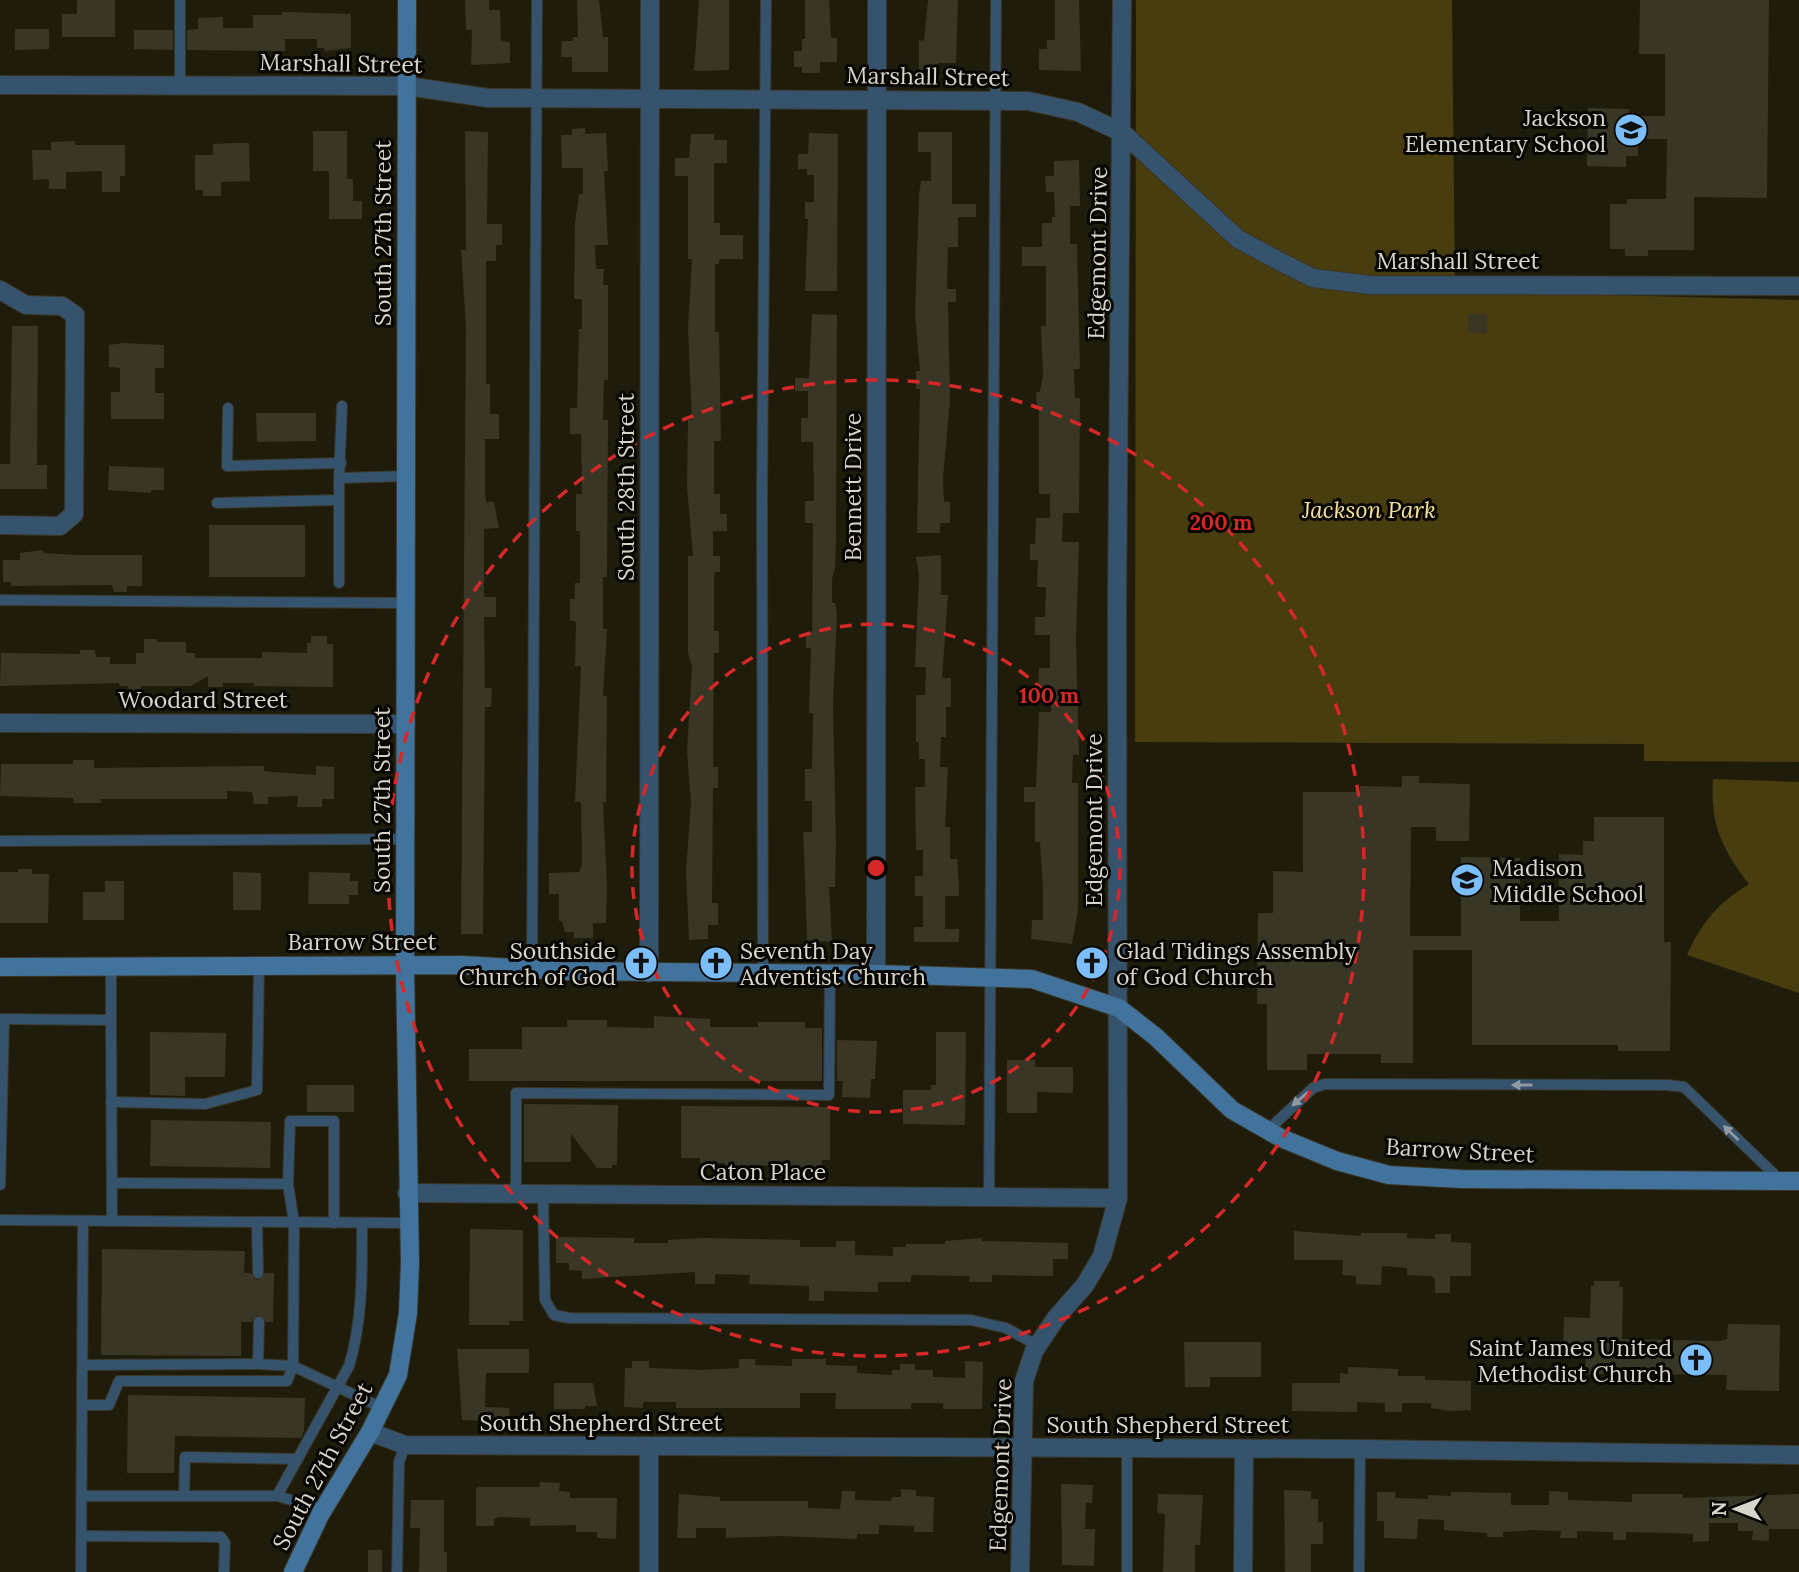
<svg xmlns="http://www.w3.org/2000/svg" width="1799" height="1572" font-family="Lora,serif">
<style>
.green{fill:#483d0e}
.building{fill:#3a3625}
.lines{fill:none;stroke-linecap:round;stroke-linejoin:round}
.lane-casing{stroke:#3a3626;stroke-width:12}
.street-casing{stroke:#3a3626;stroke-width:20}
.secondary-casing{stroke:#3a3626;stroke-width:20}
.lane{stroke:#36536e;stroke-width:10}
.street{stroke:#36536e;stroke-width:18}
.secondary{stroke:#42739d;stroke-width:18}
.oneway{fill:#8f9aa1}
.ring{fill:none;stroke:#d62828;stroke-width:3.5;stroke-dasharray:12 9}
.labels{text-anchor:middle;dominant-baseline:central;stroke-width:6;stroke-linejoin:round;paint-order:stroke}
.street-label{font-size:23px;fill:#d8d5ca;stroke:#080602}
.poi-label{font-size:23px;fill:#d8d5ca;stroke:#080602;text-anchor:end}
.park-label{font-size:23px;font-style:italic;fill:#f5e399;stroke:#080602}
.centre{fill:#d62828;stroke:#080602;stroke-width:3.5}
.ring-label{font-size:21px;text-anchor:middle;font-weight:bold;fill:#d62828;stroke:#080602;stroke-width:6;stroke-linejoin:round;paint-order:stroke}
</style>
<rect width="100%" height="100%" fill="#201c0b"/>
<g class="green">
<path d="M1136,0H1452L1455,291L1799,300V762L1644,761V744L1135,742Z"/>
<path d="M1713,779L1799,782V993L1687,955C1701,923 1719,902 1749,884C1722,849 1710,824 1713,779Z"/>
</g>
<g class="building">
<path d="M77,0H115V37H62V14H77Z"/>
<path d="M465,0H489V10H500L501,41L510,42V63L471,65L472,30H466Z"/>
<path d="M577,0H599L603,37H608V72H572V57H561L562,41H573V37H578Z"/>
<path d="M699,0H729V70L694,71Z"/>
<path d="M805,0H829L831,38H837V62H820V73H802V67H794V51H802V39H805Z"/>
<path d="M928,0H958L956,63H938V70H919V40L924,41Z"/>
<path d="M1055,0H1079L1081,71L1039,70V49H1047V40H1055Z"/>
<path d="M1640,0H1769L1767,198L1694,197V250H1648V256H1625V249H1610V204H1627V199H1666L1667,139H1638V156H1626V167L1587,166L1588,108L1629,109V116H1665V54H1639Z"/>
<path d="M282,12L351,14V48L325,51L324,48H317V39H285V51L187,50V30L198,29V18L223,17V28H253V15H282Z"/>
<path d="M15,29H49V49L15,50Z"/>
<path d="M134,30H173V50L134,49Z"/>
<path d="M585,128V134L606,133L608,171H604L608,245H595L596,269H604L603,285H608V380H604L603,420H608L607,577H603V629H607L603,696H607L606,802H603L607,885L606,923H593V938H574V932H565L562,921H559V894H549V873L579,872L582,864L581,802H575L581,666H575L576,622L570,620V599H575V583H580V531H576V494H582L581,434H570V408H577L579,329H582V299H574L575,223L579,194H583V168H562L561,135H572V129Z"/>
<path d="M313,131H347V179H353V201H362V219H329V171H313Z"/>
<path d="M465,131L488,132L487,224H502V245H496V261H486V384H490V414H499V439H485V492L486,502H494L499,528L484,529V597H496V617H484L485,688H492L491,707H485L483,934H461L466,327L461,250H466Z"/>
<path d="M918,132H952V204H976V217H958V247H948L947,289H956V302H948L950,400L943,477L944,502H950V523H940V533H917L920,389H916V371H920L915,314L919,195L921,181H931V152H918Z"/>
<path d="M809,133L838,134L837,291H805L808,219H805V202H814V175H807V169H798V154H808Z"/>
<path d="M691,134H714V140H727V163H714V223H720V235H743V259H719V264H715V332H719L721,441H714V494H720V514H727V531H713V556H720V572H715L714,577V631H719V653H714L713,767H718V788H713L712,903H718V925H708V939L689,940L686,872L691,803L687,751L692,667L688,653V556H693L687,486L688,420H692L688,328L692,259H688V176H675V158H689Z"/>
<path d="M75,141V145H125V176H120V192H102V171L66,172V189H49V179L33,180L32,150H51V142Z"/>
<path d="M235,143H249L250,181L221,182V196H203V190H195V155H213V144Z"/>
<path d="M1079,160L1080,206H1070V244H1077L1080,369H1074L1075,398H1080L1079,513H1063L1062,542H1079L1076,640L1079,755L1073,754L1072,783H1078V910L1072,944L1031,939L1032,920H1043V890L1040,842H1035V802H1024V787H1036L1039,712H1051V687H1038L1039,668H1050V635H1035V617H1045L1046,587H1037L1038,560H1030V544H1035L1036,518H1050V494H1039V406H1037L1036,392H1040L1043,376L1041,326H1046V266H1022V247H1042V223H1052V217H1055L1054,192H1046L1045,176H1054V161Z"/>
<path d="M812,314L837,315L836,537L835,568L832,579V603H835L837,615L833,705L836,841L835,887H829L832,942L807,941L804,849L803,832H812V801H805V769H812L813,713H809L811,648H806V632H812L813,523H805V501H814L813,442H801V418H808V391H795V378H809Z"/>
<rect x="1468" y="314" width="19" height="19"/>
<path d="M12,326H38L37,465H47V489H0V464H10Z"/>
<path d="M124,343L164,345V368H155V393H164V419H111V392H120V368L109,367V345Z"/>
<path d="M256,413H316V441L257,442Z"/>
<path d="M109,466L164,468V490H151V493L108,490Z"/>
<rect x="209" y="525" width="96" height="52"/>
<path d="M43,550V553L75,555H142V586H127V592H114L112,585L11,586V582H3V560H20V553Z"/>
<path d="M941,555V595H948L942,678H951V707H946V737H941L940,767H948L945,827H950V859H957L959,884V896H945V929H959V942H914V927H923V896H915V876H923V850H916L915,787H925V759H919V742H916V695H925L926,667H915L919,576L916,557Z"/>
<path d="M311,636H327V644H333V687L254,686V683H223V687H208V676L191,686H141V690L128,691V686H119V683L0,686L1,653L80,654V650H95L96,657H110V664H136V653H144V639H157V642H186V653H195V658H262V652L307,653V643H311Z"/>
<path d="M73,760H94V768L264,766V771L271,772L316,775V766L334,767V799H322V807H297L298,796L268,797V804H254L252,792L227,791V799H101V803H74L73,798L0,796L1,764H73Z"/>
<path d="M1402,776H1419V783L1470,784L1469,841H1436V827H1411L1410,936H1461V857L1520,858V921H1559V854L1583,855V841H1594V817H1664V942H1671L1670,1051H1618V1045H1472V950H1413V1063H1381V1054H1307V1070H1267V1004H1257L1258,913H1273V871L1303,872V792H1360V786L1402,787Z"/>
<path d="M18,869H32V874H49L48,923H0V872H18Z"/>
<path d="M233,872L261,873V910H233Z"/>
<path d="M309,872L350,873V881H358V895H349V904H308Z"/>
<path d="M105,881H124V920H83V892H105Z"/>
<path d="M654,1016L710,1019V1027H758V1022H805V1028H822V1081H469V1049H522V1027H567V1020H607V1027L654,1028Z"/>
<path d="M150,1032L226,1033L225,1077H185V1096L150,1095Z"/>
<path d="M936,1032H966L965,1125L903,1124V1090H931V1085H936Z"/>
<path d="M837,1040L877,1041L875,1079H871L870,1098L842,1097L843,1081H837Z"/>
<path d="M1007,1060H1035V1067H1073V1093L1037,1092V1113H1007Z"/>
<rect x="307" y="1085" width="47" height="27"/>
<path d="M524,1104L618,1105L617,1165H612V1168H597L571,1134V1162H524Z"/>
<path d="M681,1106L830,1107V1160H822V1167H801V1174H787V1165L725,1166V1163H700V1158H681Z"/>
<path d="M151,1120L271,1122L270,1168L150,1166Z"/>
<path d="M470,1229L523,1230V1321H509V1325H469Z"/>
<path d="M1294,1231L1361,1236V1233H1407V1238L1435,1239V1234H1451V1242L1471,1243V1276H1450V1293H1435V1279L1431,1276L1407,1275V1268L1382,1266L1381,1285L1356,1284V1276L1342,1275L1343,1260H1294Z"/>
<path d="M556,1237L634,1238V1243H668V1240L703,1238L800,1240V1247H836V1241H855V1255L893,1256V1247H906V1244H945V1241L982,1238V1241L1068,1243V1259H1053V1276L992,1275V1282H969L970,1276L911,1275V1282H878V1292L824,1291V1301H809V1286L749,1284L750,1275L715,1274V1284H695V1272L582,1279V1271L569,1270V1263H556Z"/>
<path d="M102,1249L245,1251L244,1273H251L257,1280L265,1273H274L273,1322H266L258,1315L252,1322H241V1356L101,1355Z"/>
<path d="M1594,1281H1620L1619,1287H1623L1622,1339L1720,1341L1727,1339L1728,1324L1780,1325L1779,1391L1726,1390L1727,1375L1634,1374L1633,1381H1619V1374H1585L1586,1352H1563L1564,1317L1590,1318L1591,1286H1594Z"/>
<path d="M1184,1342H1261V1377H1210V1387H1185Z"/>
<path d="M457,1349H529V1373H486L485,1407L509,1408L511,1428H491V1421L462,1420Z"/>
<path d="M739,1359H755V1365L792,1366V1359H826V1365L857,1366V1373L892,1375V1370H900V1364H915V1370H933V1377L965,1378V1361L983,1362L982,1409H943V1403H911V1409H835L836,1393H800V1408H676V1402H643V1408L624,1407L625,1368H632V1361H649V1368L701,1370L739,1368Z"/>
<path d="M1348,1367L1398,1369V1376H1425V1380L1471,1381V1410L1450,1411L1431,1408V1403H1402V1412H1385V1403L1357,1402V1412L1292,1411V1383H1340V1373L1348,1374Z"/>
<path d="M554,1383H593L597,1406H585V1409H554Z"/>
<path d="M128,1395L305,1398L304,1431L301,1438L175,1436L174,1473H127Z"/>
<path d="M540,1482L560,1483L559,1491L570,1492V1498H617L616,1539L597,1538V1532H576V1525L530,1526V1518L499,1517L494,1519V1526H476V1489L479,1487H539Z"/>
<path d="M1061,1484L1093,1485L1092,1503H1086L1085,1529H1095L1094,1566L1062,1565Z"/>
<path d="M901,1489L916,1490V1496L934,1497L933,1532H914V1526L879,1525V1534H857V1539L780,1536L726,1538V1528H696V1538H677L679,1494L720,1497V1501H808V1508L840,1509L842,1491H855V1500L891,1501L892,1497H901Z"/>
<path d="M1284,1490L1311,1491V1499H1318V1522H1323V1544H1311V1572H1285Z"/>
<path d="M1549,1491L1568,1492V1500L1632,1502V1494H1683V1498L1799,1494V1529H1769V1541L1752,1540L1753,1531H1738V1523H1709V1541L1693,1542V1534L1671,1533L1626,1532V1540H1613V1532L1577,1531V1538H1560L1561,1531L1532,1530L1503,1532V1537H1487V1533L1444,1530V1520L1418,1519L1417,1539L1384,1538V1521H1377V1492H1396L1395,1498L1428,1499V1495L1451,1496V1492L1511,1493V1505H1549Z"/>
<path d="M1158,1494L1203,1495L1200,1545H1195V1572H1163L1165,1514L1157,1513Z"/>
<path d="M411,1500H444V1552H447V1572H419L420,1528H410Z"/>
<rect x="368" y="1550" width="14" height="22"/>
</g>
<g class="lines">
<defs>
<g id="lane">
<path d="M180,0V85"/>
<path d="M228,408L227,466L341,463"/>
<path d="M339,478L342,406"/>
<path d="M217,503L338,500"/>
<path d="M339,583V478L407,476"/>
<path d="M0,600L406,603"/>
<path d="M0,841L406,839"/>
<path d="M532,970L537,0"/>
<path d="M763,974L762,495L766,0"/>
<path d="M0,1019L111,1020L112,1221"/>
<path d="M111,1020V966"/>
<path d="M111,1102L205,1104L257,1090L259,966"/>
<path d="M1268,1130L1313,1088L1325,1084L1668,1085L1684,1087L1780,1180"/>
<path d="M112,1183L288,1184"/>
<path d="M0,1185L4,1019"/>
<path d="M516,1194V1093L829,1095L830,974"/>
<path d="M543,1194L545,1300L554,1315L569,1318L971,1320L1006,1328L1038,1346"/>
<path d="M989,1197L996,0"/>
<path d="M0,1220L408,1223"/>
<path d="M257,1223L258,1273"/>
<path d="M334,1223V1121H290L288,1184L294,1223L293,1366L382,1408"/>
<path d="M83,1365L258,1364"/>
<path d="M84,1405H109L119,1381H287L293,1366L258,1364L259,1322"/>
<path d="M83,1496H277L349,1366C363,1320 362,1271 362,1223"/>
<path d="M184,1496L185,1457L298,1459"/>
<path d="M277,1496L323,1509"/>
<path d="M82,1536L221,1537L225,1543L224,1572"/>
<path d="M81,1572L83,1221"/>
<path d="M397,1572L399,1462L405,1445"/>
<path d="M1127,1572V1448"/>
<path d="M1359,1572L1360,1449"/>
</g>
<g id="street">
<path d="M0,85L407,86L488,98L1028,101L1078,112L1123,133L1238,239L1277,260L1313,278L1370,285L1799,286"/>
<path d="M0,290L26,305L62,306L75,315L74,514L60,526L0,525"/>
<path d="M0,723L406,724"/>
<path d="M649,973L650,0"/>
<path d="M876,974L877,0"/>
<path d="M407,1193L1118,1198"/>
<path d="M370,1432L405,1445L1360,1449L1799,1455"/>
<path d="M649,1448V1572"/>
<path d="M1020,1572L1024,1381L1034,1351L1056,1318L1085,1285L1102,1256L1118,1198L1117,607L1122,0"/>
<path d="M1243,1572L1244,1449"/>
</g>
<g id="secondary">
<path d="M0,967L463,965L561,971L876,974L1032,979L1119,1008L1156,1037L1232,1110L1281,1138L1337,1161L1389,1175L1461,1179L1799,1181"/>
<path d="M293,1572L320,1515L370,1432L398,1375L408,1313L410,1263L405,965L407,0"/>
</g>
</defs>
<use href="#lane" class="lane-casing"/>
<use href="#street" class="street-casing"/>
<use href="#secondary" class="secondary-casing"/>
<use href="#lane" class="lane"/>
<use href="#street" class="street"/>
<use href="#secondary" class="secondary"/>
</g>
<defs><path id="oneway-solid" d="M-6-.8H1V-3.2L6.5 0L1 3.2V.8H-6Z" transform="scale(1.75)"/></defs>
<g class="oneway">
<use href="#oneway-solid" transform="translate(1522 1085) rotate(-180)"/>
<use href="#oneway-solid" transform="translate(1300 1099) rotate(139)"/>
<use href="#oneway-solid" transform="translate(1731 1133) rotate(-136)"/>
</g>
<g class="ring">
<circle cx="876" cy="868" r="244"/>
<circle cx="876" cy="868" r="488"/>
</g>
<defs>
<symbol id="school-disc" viewBox="-11 -11 22 22"><circle r="9.5" fill="#7cbef9" stroke="#080602"/><path d="M0-5L7-2L0 1L-7-2ZM-4 1L0 2.5L4 1V4Q0 6-4 4Z" fill="#111"/></symbol>
<symbol id="church-disc" viewBox="-11 -11 22 22"><circle r="9.5" fill="#7cbef9" stroke="#080602"/><path d="M-1.2-6h2.4v3.5h3.3v2.4h-3.3V6h-2.4V-.1h-3.3v-2.4h3.3Z" fill="#111"/></symbol>
</defs>
<g fill-rule="evenodd">
<use href="#school-disc" x="1612" y="111" width="38" height="38"/>
<use href="#school-disc" x="1448" y="861" width="38" height="38"/>
<use href="#church-disc" x="622" y="944" width="38" height="38"/>
<use href="#church-disc" x="697" y="944" width="38" height="38"/>
<use href="#church-disc" x="1073" y="944" width="38" height="38"/>
<use href="#church-disc" x="1677" y="1341" width="38" height="38"/>
</g>
<g class="labels">
<g class="street-label">
<text transform="translate(341 63) rotate(1)">Marshall Street</text>
<text transform="translate(928 76) rotate(1)">Marshall Street</text>
<text transform="translate(382 233) rotate(-90)">South 27th Street</text>
<text transform="translate(1097 253) rotate(-89)">Edgemont Drive</text>
<text x="1458" y="260">Marshall Street</text>
<text transform="translate(625 487) rotate(-90)">South 28th Street</text>
<text transform="translate(852 487) rotate(-90)">Bennett Drive</text>
<text x="203" y="699">Woodard Street</text>
<text transform="translate(381 800) rotate(-90)">South 27th Street</text>
<text transform="translate(1093 820) rotate(-90)">Edgemont Drive</text>
<text x="362" y="941">Barrow Street</text>
<text transform="translate(1460 1150) rotate(3)">Barrow Street</text>
<text x="763" y="1171">Caton Place</text>
<text x="601" y="1422">South Shepherd Street</text>
<text x="1168" y="1424">South Shepherd Street</text>
<text transform="translate(1000 1465) rotate(-88)">Edgemont Drive</text>
<text transform="translate(322 1466) rotate(-62)">South 27th Street</text>
</g>
<g class="poi-label">
<text x="1606" y="117">Jackson<tspan x="1606" dy="26">Elementary School</tspan></text>
<text x="1492" y="867" text-anchor="start">Madison<tspan x="1492" dy="26">Middle School</tspan></text>
<text x="616" y="950">Southside<tspan x="616" dy="26">Church of God</tspan></text>
<text x="740" y="950" text-anchor="start">Seventh Day<tspan x="740" dy="26">Adventist Church</tspan></text>
<text x="1116" y="950" text-anchor="start">Glad Tidings Assembly<tspan x="1116" dy="26">of God Church</tspan></text>
<text x="1672" y="1347">Saint James United<tspan x="1672" dy="26">Methodist Church</tspan></text>
</g>
<g class="park-label">
<text x="1369" y="509">Jackson Park</text>
</g>
</g>
<circle cx="876" cy="868" r="10" class="centre"/>
<g class="ring-label">
<text x="1221" y="530">200 m</text>
<text x="1049" y="703">100 m</text>
</g>
<g transform="translate(1736 1509) rotate(270)" stroke="#080602" stroke-width="5" paint-order="stroke">
<path d="M0-5L12 26L0 18L-12 26Z" fill="#d8d5ca"/>
<text y="-10" font-size="19" font-weight="bold" text-anchor="middle" fill="#d8d5ca">N</text>
</g>
</svg>
